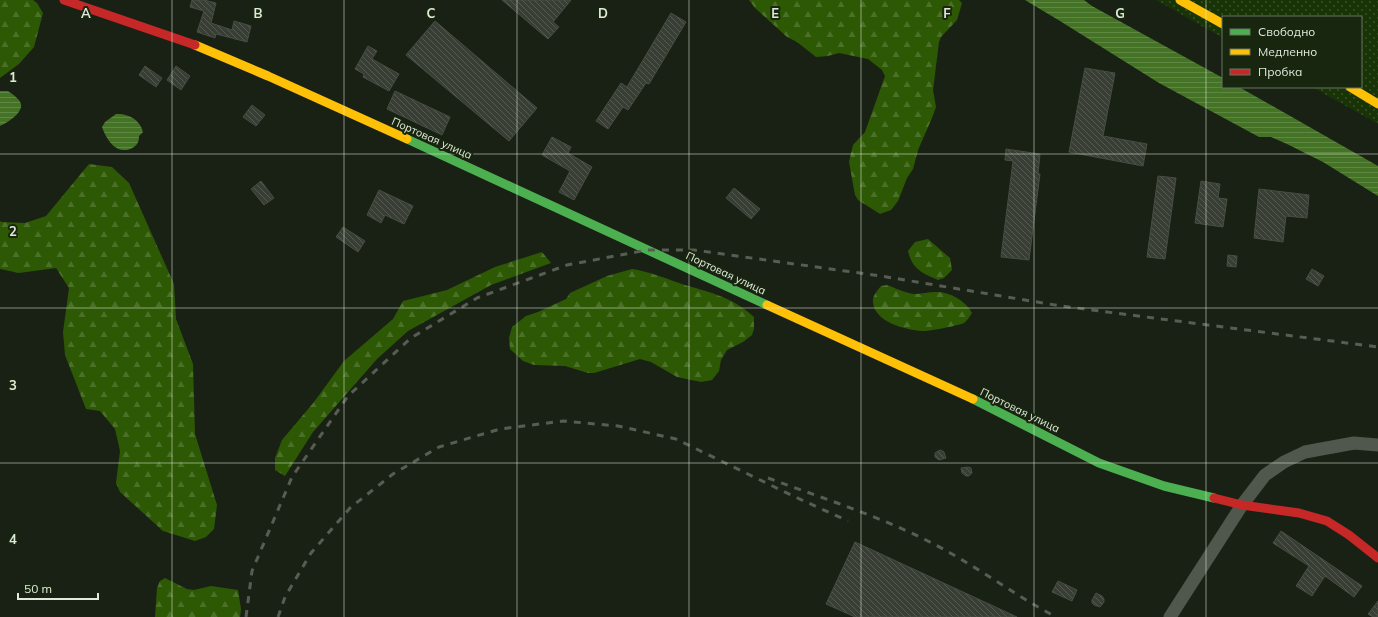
<svg xmlns="http://www.w3.org/2000/svg" width="1378" height="617" font-family="Mulish,sans-serif">
<style>
.grass{fill:url(#grass-dots)}
.forest{fill:url(#forest-firs)}
.water{fill:url(#water-rules)}
.building{fill:url(#building-back-hatch);stroke:#464d43}
.lines{fill:none;stroke-linecap:round;stroke-linejoin:round}
.street{stroke:#50574c;stroke-width:13}
.fast{stroke:#4caf50;stroke-width:9}
.slow{stroke:#ffc107;stroke-width:9}
.jam{stroke:#c62828;stroke-width:9}
.rail{stroke:#575d54;stroke-width:3;stroke-dasharray:7 7;stroke-linecap:butt}
.grid{fill:none;stroke:#e0eadb;stroke-width:1;stroke-opacity:0.55}
.labels{text-anchor:middle;dominant-baseline:central;stroke-width:4;stroke-linejoin:round;paint-order:stroke}
.street-label{font-size:11px;fill:#e0eadb;stroke:#182610}
.grid-label{font-size:13px;text-anchor:middle;font-weight:bold;fill:#e0eadb;stroke:#182610;stroke-width:4;stroke-linejoin:round;paint-order:stroke}
</style>
<defs>
<pattern id="grass-dots" width="8" height="8" patternUnits="userSpaceOnUse"><rect width="8" height="8" fill="#183305"/><path d="M2 2h.1M6 6h.1" fill="none" stroke="#395129" stroke-width="1.8" stroke-linecap="round"/></pattern>
<pattern id="forest-firs" width="22" height="20" patternUnits="userSpaceOnUse"><rect width="22" height="20" fill="#2d5905"/><path d="M5 1l3.5 6h-7zM16 11l3.5 6h-7z" fill="#4b7129"/></pattern>
<pattern id="water-rules" width="6" height="5" patternUnits="userSpaceOnUse"><rect width="6" height="5" fill="#447325"/><path d="M0 2.5h6" fill="none" stroke="#5f8744"/></pattern>
<pattern id="building-back-hatch" width="6" height="6" patternUnits="userSpaceOnUse"><rect width="6" height="6" fill="#383e34"/><path d="M-1 5l2 2M0 0l6 6M5-1l2 2" fill="none" stroke="#545a51"/></pattern>
</defs>
<rect width="100%" height="100%" fill="#192115"/>
<path class="grass" d="M1156,0H1378V124L1312,87H1361V17H1223V38Z"/>
<g class="forest">
<path d="M0,0H33L37,3L43,13L34,47L19,64L0,78Z"/>
<path d="M749,0H959L962,3L957,20L941,37L939,42L933,90L936,107L932,118L918,150L913,169L907,178L898,201L891,210L880,214L858,200L855,195L849,162L853,145L865,132L885,76L882,70L868,59L839,53L828,56L816,57L797,42L787,37L755,8Z"/>
<path d="M89,164L112,167L129,183L174,284L176,319L193,364L195,434L217,505L214,529L206,537L195,541L163,531L120,492L116,483L120,451L115,429L100,411L86,409L65,355L63,332L69,288L56,268L19,273L0,269V221L2,222L25,223L46,216Z"/>
<path d="M928,239L950,258L952,270L944,278L938,280C922,273 912,269 908,251L915,242Z"/>
<path d="M542,252L551,263L491,285L408,331L377,359L313,432L285,476L275,470V458L282,440L314,402L344,361L393,319L403,301L447,290L495,267Z"/>
<path d="M632,269C651,272 667,279 685,285C712,293 732,297 754,317V329L752,335L743,342L727,350L721,360L719,371L712,380L701,382L677,377L651,362L640,359L594,373H588L565,366L534,365L523,361L510,349L509,338L512,327L526,316L538,312L566,299L570,293L607,276Z"/>
<path d="M887,285C895,288 905,293 914,294C921,294 929,292 936,292C950,292 965,300 972,313C970,316 967,321 964,323C960,325 927,332 922,331C906,330 874,322 873,302C872,296 878,290 881,286Z"/>
<path d="M165,578L187,589L194,590L211,586L238,590L241,609L240,617H155L157,588L160,581Z"/>
</g>
<g class="water">
<path d="M1025,0H1084L1092,6L1223,78V87H1239L1378,166V196L1323,162L1287,144L1271,137H1259L1159,83L1060,21Z"/>
<path d="M0,91H8C12,94 20,99 21,104C23,113 7,123 0,126Z"/>
<path d="M116,114C127,113 140,119 143,132L139,136C139,141 138,144 134,147C118,157 107,141 102,127L105,122Z"/>
</g>
<g class="building">
<path d="M192,0H204L216,3L211,23L232,30L234,21L251,26L247,42L216,34L215,38L197,32L204,11L190,7Z"/>
<path d="M502,0H571L553,22L559,27L548,39Z"/>
<path d="M671,13L686,22L649,84L646,83L628,110L623,107L608,129L596,121L621,83L627,87Z"/>
<path d="M435,21L537,108L509,141L406,55Z"/>
<path d="M368,46L377,51L372,59L399,74L389,91L363,77L364,74L355,69Z"/>
<path d="M145,66L162,78L156,87L139,75Z"/>
<path d="M176,66L190,76L181,90L167,80Z"/>
<path d="M1085,68L1115,73L1103,136L1147,144L1143,166L1069,152Z"/>
<path d="M395,91L450,117L442,135L387,109Z"/>
<path d="M252,105L265,115L256,126L243,117Z"/>
<path d="M552,137L571,147L568,153L592,167L574,200L559,192L570,171L542,155Z"/>
<path d="M1006,149L1040,154L1038,174H1040L1029,260L1001,257L1013,161L1005,160Z"/>
<path d="M1158,176L1176,178L1165,259L1147,257Z"/>
<path d="M261,181L274,198L264,205L251,189Z"/>
<path d="M1201,181L1220,184L1218,198L1227,199L1223,227L1195,223Z"/>
<path d="M734,188L760,209L751,219L726,198Z"/>
<path d="M1259,189L1309,195L1307,218L1286,216L1283,242L1254,238Z"/>
<path d="M379,190L413,206L404,224L385,215L381,223L367,215Z"/>
<path d="M343,227L365,241L358,252L336,237Z"/>
<path d="M1228,255L1237,256L1236,267L1227,266Z"/>
<path d="M1312,269L1324,276L1318,286L1306,279Z"/>
<path d="M941,450L944,452L946,458L939,460L935,457V453L938,451Z"/>
<path d="M968,467L971,468L972,473L969,476H966L962,473L961,468Z"/>
<path d="M1281,531L1362,586L1354,597L1325,576L1312,596L1296,586L1309,566L1273,543Z"/>
<path d="M855,542L1017,617H855L826,604Z"/>
<path d="M1058,581L1077,590L1072,601L1052,592Z"/>
<path d="M1096,593L1102,596L1104,599V602L1100,607L1094,605L1092,603V600Z"/>
<path d="M1378,601V617H1373L1368,614Z"/>
</g>
<g class="lines">
<path class="street" d="M1170,617L1242,505L1265,475L1284,462L1305,452L1354,443L1378,445"/>
<g class="fast">
<path d="M407,139L767,305"/>
<path d="M973,399L1099,463L1164,486L1214,498"/>
</g>
<g class="slow">
<path d="M1180,0L1223,24"/>
<path d="M195,45L268,76L407,139"/>
<path d="M1350,87L1378,104"/>
<path d="M767,305L973,399"/>
</g>
<g class="jam">
<path d="M64,0L195,45"/>
<path d="M1214,498L1242,505L1299,513L1327,521L1349,535L1378,558"/>
</g>
<g class="rail">
<path d="M768,478C830,501 895,521 952,554C987,574 1020,598 1056,617"/>
<path d="M246,617L252,571L292,477L348,396L411,338L477,298L567,265L647,250H694L881,276L1061,306L1378,347"/>
<path d="M278,617L285,597L311,553L350,508L393,474L439,447L500,429L563,421L618,426L676,439L793,496L848,521"/>
</g>
</g>
<path class="grid" d="M172,0V617M344,0V617M517,0V617M689,0V617M861,0V617M1034,0V617M1206,0V617M0,154H1378M0,308H1378M0,463H1378"/>
<g class="labels">
<g class="street-label">
<text transform="translate(432 138) rotate(24)">Портовая улица</text>
<text transform="translate(726 273) rotate(25)">Портовая улица</text>
<text transform="translate(1020 410) rotate(26)">Портовая улица</text>
</g>
</g>
<g class="grid-label">
<text x="86" y="18">A</text>
<text x="258" y="18">B</text>
<text x="431" y="18">C</text>
<text x="603" y="18">D</text>
<text x="775" y="18">E</text>
<text x="947" y="18">F</text>
<text x="1120" y="18">G</text>
<text x="13" y="82">1</text>
<text x="13" y="236">2</text>
<text x="13" y="390">3</text>
<text x="13" y="544">4</text>
</g>
<rect x="1222" y="16" width="140" height="72" fill="#182610" stroke="#687461"/>
<rect x="1230" y="29" width="20" height="6" fill="#4caf50" stroke="#687461"/>
<text x="1258" y="36" font-size="12" fill="#e0eadb">Свободно</text>
<rect x="1230" y="49" width="20" height="6" fill="#ffc107" stroke="#687461"/>
<text x="1258" y="56" font-size="12" fill="#e0eadb">Медленно</text>
<rect x="1230" y="69" width="20" height="6" fill="#c62828" stroke="#687461"/>
<text x="1258" y="76" font-size="12" fill="#e0eadb">Пробка</text>
<path d="M18 593v6h80v-6" fill="none" stroke="#e0eadb" stroke-width="2"/>
<text x="24" y="593" font-size="12" fill="#e0eadb" stroke="#182610" stroke-width="3" paint-order="stroke">50 m</text>
</svg>
